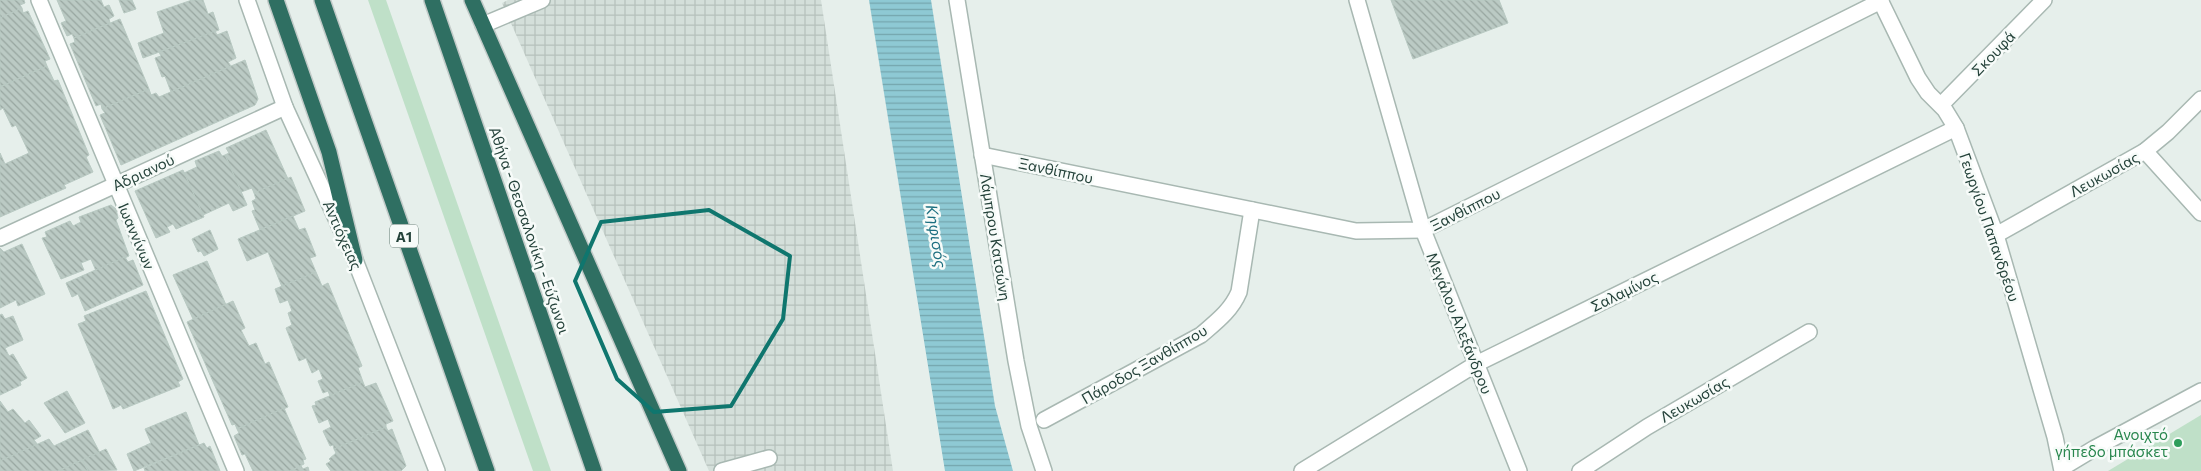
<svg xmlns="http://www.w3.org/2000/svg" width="2201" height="471" font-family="Commissioner,sans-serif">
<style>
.industrial{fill:url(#industrial-grid)}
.green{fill:#bfe0c8}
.water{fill:url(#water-rules)}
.building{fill:url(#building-back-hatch);stroke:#b8c9c2}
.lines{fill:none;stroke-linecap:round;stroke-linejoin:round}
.service-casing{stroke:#a8b8b2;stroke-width:18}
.minor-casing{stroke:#a8b8b2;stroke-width:18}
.tertiary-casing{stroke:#a8b8b2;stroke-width:18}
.motorway-casing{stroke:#c2cac8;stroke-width:18}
.service{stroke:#fff;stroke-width:15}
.minor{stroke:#fff;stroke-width:15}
.tertiary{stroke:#fff;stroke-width:15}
.motorway{stroke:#2f6f62;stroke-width:15}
.marked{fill:none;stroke:#0f766e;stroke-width:4;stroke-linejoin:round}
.leisure-dot{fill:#2e9e5b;stroke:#f7fbf9;stroke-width:2}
.labels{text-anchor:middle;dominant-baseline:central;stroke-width:5;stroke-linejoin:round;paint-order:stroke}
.shield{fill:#f7fbf9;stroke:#637a73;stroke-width:1}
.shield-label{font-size:14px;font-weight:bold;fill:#24423a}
.street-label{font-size:15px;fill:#24423a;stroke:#f7fbf9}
.leisure-label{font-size:15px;fill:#27864d;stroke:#f7fbf9;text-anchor:end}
.water-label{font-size:16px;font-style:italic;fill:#1c6f80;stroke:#f7fbf9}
</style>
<defs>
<pattern id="industrial-grid" width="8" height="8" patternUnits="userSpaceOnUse" patternTransform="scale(1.25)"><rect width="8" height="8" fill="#d4dfda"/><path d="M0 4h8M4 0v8" fill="none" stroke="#b6c1bc"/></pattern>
<pattern id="water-rules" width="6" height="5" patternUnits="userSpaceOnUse" patternTransform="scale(1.25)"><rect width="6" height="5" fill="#8ec9d4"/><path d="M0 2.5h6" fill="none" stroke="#74a5ad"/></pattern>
<pattern id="building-back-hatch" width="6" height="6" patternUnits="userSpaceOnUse" patternTransform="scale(1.25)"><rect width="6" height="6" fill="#bbcac4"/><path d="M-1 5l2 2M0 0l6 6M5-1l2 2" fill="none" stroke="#98a6a0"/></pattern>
</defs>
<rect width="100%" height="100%" fill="#e6efeb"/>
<path class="industrial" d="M508,0H821L893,471H709L502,3Z"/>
<g class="green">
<path d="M368,0H386L551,471H533Z"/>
<path d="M2201,415V471H2108Z"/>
</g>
<path class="water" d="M869,0H931L995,406L1013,471H945Z"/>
<g class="building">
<path d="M0,0H24L25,3L20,5L22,8L0,18Z"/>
<path d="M57,0H101L104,7L109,5L114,16L109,19L110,23L74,38L72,34L67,36L61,23L66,21Z"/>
<path d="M119,0H132L136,9L124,13Z"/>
<path d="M192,0H203L208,14L213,12L219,30L143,58L138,43L164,33L157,12Z"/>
<path d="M1391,0H1499L1508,23L1413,59Z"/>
<path d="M22,8L23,13L28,11L50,59L45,61L47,66L0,87V18Z"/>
<path d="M120,19L149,89L102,109L101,104L96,106L70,44L75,42L74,38Z"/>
<path d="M215,31L217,35L227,31L236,58L228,62L231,66L171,92L165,76L162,77L155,58L161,56L159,52Z"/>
<path d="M245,60L258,99L255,105L121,165L100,115L105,113L102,109L149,89L151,95L156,93L159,97Z"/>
<path d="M47,66L54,81L58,80L89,155L86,157L93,172L64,185L66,188L0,217V153L5,164L29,153L16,125L12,127L3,108L0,110V87Z"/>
<path d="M266,130L288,179L254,193L252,188L241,192L225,155L229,153L226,148Z"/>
<path d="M219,151L222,156L225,155L247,205L233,211L229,203L203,215L184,173L197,167L195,161Z"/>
<path d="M183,170L204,217L176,229L173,224L167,227L170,232L156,238L135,191Z"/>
<path d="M291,177L305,211L260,230L252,211L255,210L252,201L256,199L254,193Z"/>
<path d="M111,205L116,209L118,218L116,220L129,256L96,271L91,259L81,263L84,270L61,279L42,238L47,237L45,232L70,221L73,226L81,222L79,217Z"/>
<path d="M293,216L299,230L305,228L316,256L310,258L316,272L282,287L268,252L247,261L238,239Z"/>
<path d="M210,230L218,249L204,256L201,251L198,252L192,239Z"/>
<path d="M22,244L45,294L18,306L16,300L0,308V248L4,252Z"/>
<path d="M125,257L128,262L133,260L143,285L85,311L78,294L72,297L66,283Z"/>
<path d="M207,261L226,305L193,319L173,275Z"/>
<path d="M316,272L322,286L328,283L362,366L358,368L363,382L330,396L328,391L323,393L318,381L323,379L319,369L312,373L306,358L299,361L286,328L292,325L288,313L292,311L288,300L280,303L275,289Z"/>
<path d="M146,291L183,379L178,382L180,386L123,409L121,405L113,409L78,324L86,321L84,316Z"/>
<path d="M233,301L245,328L241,330L249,346L256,343L265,364L269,362L288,407L237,429L235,424L232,425L187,322Z"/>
<path d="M2,314L5,319L13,316L23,340L5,348L9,356L13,354L27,378L20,382L21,385L0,395V315Z"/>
<path d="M363,382L365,387L376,383L393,421L386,424V427L334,449L333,445L330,446L323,431L331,427L328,419L319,423L312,406L316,405L315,402Z"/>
<path d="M67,391L85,423L65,433L44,403Z"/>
<path d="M0,401L8,412L13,409L25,423L29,420L41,436L34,440L38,445L0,461Z"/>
<path d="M284,408L306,459L303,460L304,464L290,471H253L245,454L242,455L234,436L239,433L237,429Z"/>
<path d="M186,412L199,445L134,471L127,454L151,443L145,429Z"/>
<path d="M386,427L388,431L392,429L406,466L401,471H331L326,464L331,461L329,459L336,453L334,449Z"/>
<path d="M88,430L100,453L58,471H0V461L49,439L54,446Z"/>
<path d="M204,443L207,448L210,446L220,471H145L144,468Z"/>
<path d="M106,449L117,470L88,471L82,460Z"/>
<path d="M82,460L88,471H58Z"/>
<path d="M301,466L303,469L308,467L309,471H290Z"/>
</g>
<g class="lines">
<defs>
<g id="service">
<path d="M483,25L542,0"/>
<path d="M722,471L769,458"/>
</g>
<g id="minor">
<path d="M39,0L236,471"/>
<path d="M1357,0L1423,230L1519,471"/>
<path d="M1941,105L2044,0"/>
<path d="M2145,151L2201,213"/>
<path d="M982,155L1356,231L1423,230L1881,1"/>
<path d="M1996,235L2145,151L2168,132L2201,99"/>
<path d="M0,238L285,107"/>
<path d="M1044,420L1201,335C1216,322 1231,311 1239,292L1252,210"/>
<path d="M2062,468L2095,448L2201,391"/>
<path d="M1302,471L1476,364L1956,128"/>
<path d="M1580,471L1647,427L1809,332"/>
</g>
<g id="tertiary">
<path d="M247,0L285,107L355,260L437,471"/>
<path d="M957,0L1016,361L1029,426L1044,471"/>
<path d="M1880,0L1918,78L1928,93L1945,110L1956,128L1996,235L2055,437L2062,471"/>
</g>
<g id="motorway">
<path d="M276,0L329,152L355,260"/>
<path d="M322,0L487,471"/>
<path d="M432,0L594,471"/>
<path d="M472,0L679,471"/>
</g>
</defs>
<use href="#service" class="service-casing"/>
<use href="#minor" class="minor-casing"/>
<use href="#tertiary" class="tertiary-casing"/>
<use href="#motorway" class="motorway-casing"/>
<use href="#service" class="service"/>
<use href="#minor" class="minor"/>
<use href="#tertiary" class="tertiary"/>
<use href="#motorway" class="motorway"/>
</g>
<path class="marked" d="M709,210L790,256L783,319L731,406L654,412L617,379L575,281L601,222Z"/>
<circle class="leisure-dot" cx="2178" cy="443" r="5"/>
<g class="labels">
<rect class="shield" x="390" y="224.5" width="28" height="23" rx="4"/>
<g class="shield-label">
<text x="404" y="236">Α1</text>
</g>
<g class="street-label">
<text transform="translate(1993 53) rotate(-46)">Σκουφά</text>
<text transform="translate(1056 170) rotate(12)">Ξανθίππου</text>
<text transform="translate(143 172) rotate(-25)">Αδριανού</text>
<text transform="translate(2104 174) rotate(-29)">Λευκωσίας</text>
<text transform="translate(1465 209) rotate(-27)">Ξανθίππου</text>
<text transform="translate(1990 227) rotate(71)">Γεωργίου Παπανδρέου</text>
<text transform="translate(530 230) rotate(71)">Αθήνα - Θεσσαλονίκη - Εύζωνοι</text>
<text transform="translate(343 235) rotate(66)">Αντιόχειας</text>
<text transform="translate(137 236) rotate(67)">Ιωαννίνων</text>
<text transform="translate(996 237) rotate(81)">Λάμπρου Κατσώνη</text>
<text transform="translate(1624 291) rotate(-26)">Σαλαμίνος</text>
<text transform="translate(1460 323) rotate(68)">Μεγάλου Αλεξάνδρου</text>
<text transform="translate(1144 364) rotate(-30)">Πάροδος Ξανθίππου</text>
<text transform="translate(1694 399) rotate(-30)">Λευκωσίας</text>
</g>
<g class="leisure-label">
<text x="2168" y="434">Ανοιχτό<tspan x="2168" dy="17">γήπεδο μπάσκετ</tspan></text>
</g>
<g class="water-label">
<text transform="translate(937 236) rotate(81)">Κηφισός</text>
</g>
</g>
</svg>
